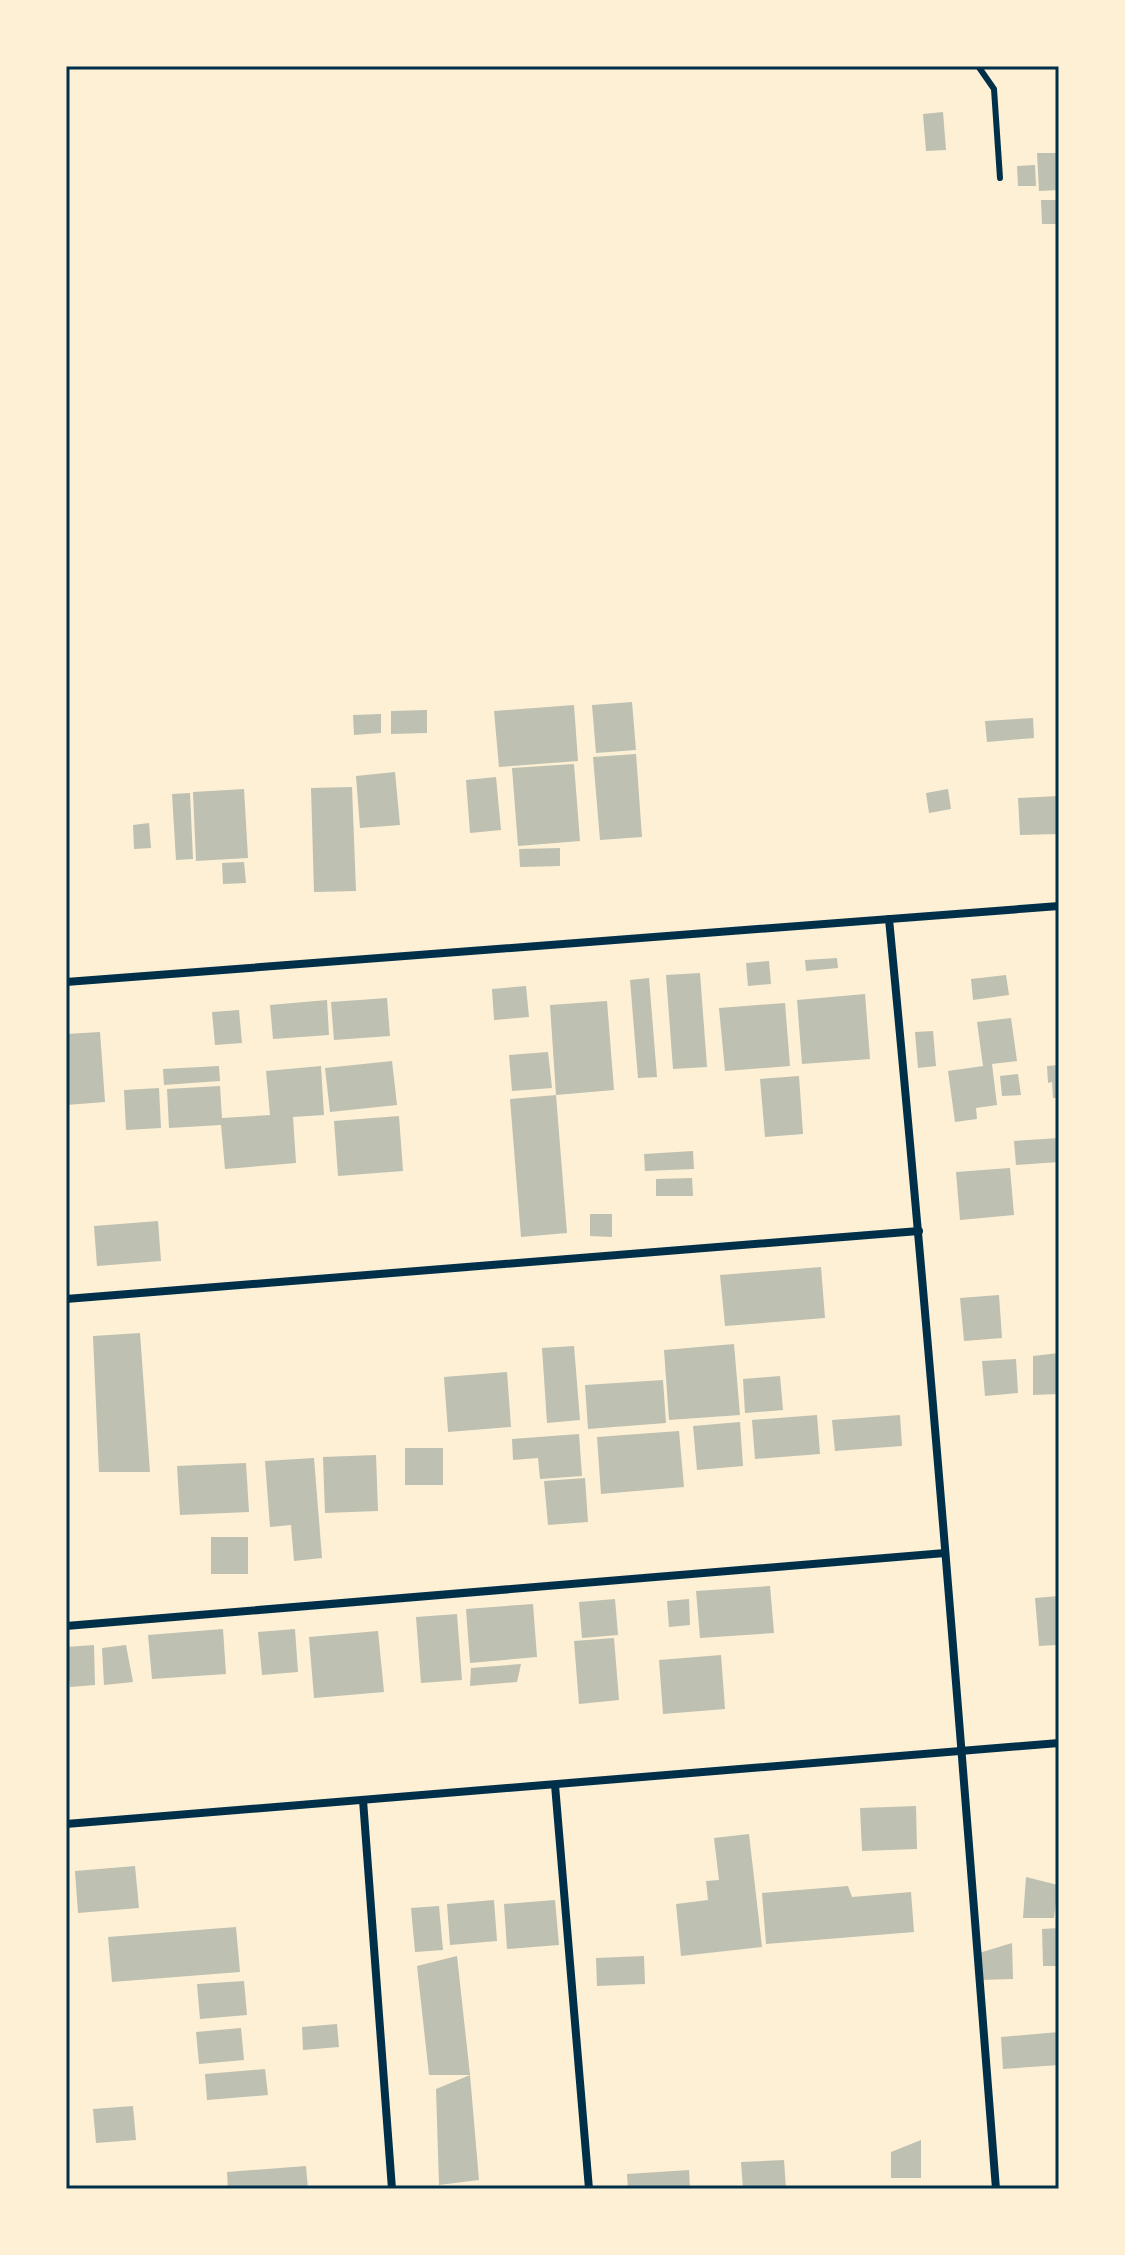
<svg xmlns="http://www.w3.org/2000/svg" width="1125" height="2255" font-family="'Exo 2',sans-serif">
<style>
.building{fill:#bec0b2}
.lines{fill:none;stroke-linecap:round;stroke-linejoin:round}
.service{stroke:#003049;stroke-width:6}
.minor{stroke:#003049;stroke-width:8}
.neatline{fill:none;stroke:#003049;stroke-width:3}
</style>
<rect width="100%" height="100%" fill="#fdf0d5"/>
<g class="building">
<path d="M943,112L946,150L926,151L923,114Z"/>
<path d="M1037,153H1058L1059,190L1039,191Z"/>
<path d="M1035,165L1036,186H1018L1017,166Z"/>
<path d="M1041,200H1059V224H1042Z"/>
<path d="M632,702L636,750L596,753L592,705Z"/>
<path d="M574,705L578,761L499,767L494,711Z"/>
<path d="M427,710V733L391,734V711Z"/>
<path d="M381,714V733L354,735L353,715Z"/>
<path d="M1033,718L1034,738L987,742L985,721Z"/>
<path d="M636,754L642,837L600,840L593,757Z"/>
<path d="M574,764L580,841L518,846L512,768Z"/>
<path d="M395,772L400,825L360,828L356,776Z"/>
<path d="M496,777L501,830L470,833L466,780Z"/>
<path d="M352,787L356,891L314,892L311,788Z"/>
<path d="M244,789L248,858L196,861L193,792Z"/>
<path d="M948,789L951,809L929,813L926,793Z"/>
<path d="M190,793L193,859L176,860L172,794Z"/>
<path d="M1059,796V834L1020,835L1018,798Z"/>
<path d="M149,823L151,848L134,849L133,825Z"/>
<path d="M560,848V866L520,867L519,849Z"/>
<path d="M244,862L246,883L223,884L222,863Z"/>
<path d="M837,958L838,968L806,971L805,960Z"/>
<path d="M769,961L771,984L748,986L746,963Z"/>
<path d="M700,973L707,1067L673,1069L666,975Z"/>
<path d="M1006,975L1009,995L973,1000L971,979Z"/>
<path d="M649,978L657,1077L638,1078L630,980Z"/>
<path d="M526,986L529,1017L494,1020L492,989Z"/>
<path d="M865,994L870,1059L802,1064L797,1000Z"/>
<path d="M387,998L390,1036L334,1040L331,1002Z"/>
<path d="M327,1000L329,1035L273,1039L270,1005Z"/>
<path d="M607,1001L614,1090L556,1095L550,1005Z"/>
<path d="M785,1003L790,1066L725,1071L719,1008Z"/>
<path d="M239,1010L242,1043L215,1045L212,1012Z"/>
<path d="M1011,1018L1017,1061L992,1064L997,1105L976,1108L977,1119L955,1122L948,1071L983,1066L977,1022Z"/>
<path d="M933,1031L936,1066L918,1068L915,1032Z"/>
<path d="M100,1032L105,1102L66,1105V1034Z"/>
<path d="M548,1052L552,1088L512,1091L509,1055Z"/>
<path d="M392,1061L397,1105L330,1112L325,1068Z"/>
<path d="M1059,1065V1098H1053L1052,1082L1048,1083L1047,1066Z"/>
<path d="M219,1066L220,1081L164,1085L163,1069Z"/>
<path d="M321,1066L324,1115L293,1117L296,1163L225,1169L221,1125L169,1128L167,1089L220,1086L222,1118L270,1115L266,1071Z"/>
<path d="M1018,1074L1021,1095L1002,1096L1000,1076Z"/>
<path d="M799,1076L803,1134L765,1137L760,1079Z"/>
<path d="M159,1088L161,1128L126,1130L124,1090Z"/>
<path d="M556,1095L567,1233L521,1237L510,1099Z"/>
<path d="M399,1116L403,1171L338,1176L334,1121Z"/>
<path d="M1059,1138V1162L1016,1165L1014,1141Z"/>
<path d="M693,1151L694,1169L645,1171L644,1154Z"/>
<path d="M1010,1168L1014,1215L960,1220L956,1172Z"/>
<path d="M692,1178L693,1196H656V1179Z"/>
<path d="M590,1214H612V1237L590,1236Z"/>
<path d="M158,1221L161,1261L97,1266L94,1226Z"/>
<path d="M821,1267L825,1318L725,1326L720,1275Z"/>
<path d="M999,1295L1002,1338L964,1341L960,1298Z"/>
<path d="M140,1333L150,1472H99L93,1336Z"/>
<path d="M734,1344L740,1415L669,1420L664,1350Z"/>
<path d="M574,1346L580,1420L547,1423L542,1348Z"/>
<path d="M1059,1353V1394L1033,1395V1356Z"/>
<path d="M1016,1359L1018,1393L985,1396L982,1361Z"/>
<path d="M507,1372L511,1427L448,1432L444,1377Z"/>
<path d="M780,1376L783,1410L745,1413L743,1379Z"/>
<path d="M663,1380L666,1423L588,1429L585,1385Z"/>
<path d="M817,1415L820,1454L755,1459L752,1420Z"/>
<path d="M900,1415L902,1446L835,1451L832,1420Z"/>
<path d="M740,1422L743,1466L697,1470L693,1426Z"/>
<path d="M679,1431L684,1487L601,1494L597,1437Z"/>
<path d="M579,1434L582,1476L540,1479L538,1458L513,1460L512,1439Z"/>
<rect x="405" y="1448" width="38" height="37"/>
<path d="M376,1455L378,1511L325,1513L323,1457Z"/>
<path d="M314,1458L322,1558L294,1561L291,1525L270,1527L265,1461Z"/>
<path d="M246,1463L249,1512L180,1515L177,1466Z"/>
<path d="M585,1478L588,1522L548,1525L544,1481Z"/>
<rect x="211" y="1537" width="37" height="37"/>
<path d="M770,1586L774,1633L700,1638L696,1591Z"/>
<path d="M1059,1596V1656H1057L1056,1645L1039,1646L1035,1598Z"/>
<path d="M615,1599L618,1635L582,1638L579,1602Z"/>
<path d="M689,1599L690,1625L669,1627L667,1601Z"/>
<path d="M533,1604L537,1657L470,1663L466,1609Z"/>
<path d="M457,1614L462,1680L421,1683L416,1617Z"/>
<path d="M223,1629L226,1674L152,1679L148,1635Z"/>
<path d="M295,1629L298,1672L262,1675L258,1632Z"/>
<path d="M378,1631L384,1692L314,1698L309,1637Z"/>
<path d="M614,1638L619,1700L579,1704L574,1641Z"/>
<path d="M94,1645L95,1685L70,1687L66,1647Z"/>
<path d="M126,1645L133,1682L104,1685L102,1648Z"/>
<path d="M721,1655L725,1709L663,1714L659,1660Z"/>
<path d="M521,1664L517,1682L470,1686L471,1668Z"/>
<path d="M916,1806L917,1849L862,1851L860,1808Z"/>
<path d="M749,1834L762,1947L681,1956L676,1904L708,1900L706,1881L719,1880L714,1838Z"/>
<path d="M135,1866L139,1908L78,1913L75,1871Z"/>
<path d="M1026,1877L1058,1885L1054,1918H1023Z"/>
<path d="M848,1886L852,1897L911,1892L914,1932L766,1944L762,1893Z"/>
<path d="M494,1900L497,1941L450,1945L447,1904Z"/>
<path d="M555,1900L559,1945L507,1949L504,1904Z"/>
<path d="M439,1906L443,1950L415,1952L411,1908Z"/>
<path d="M236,1927L240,1972L112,1982L108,1937Z"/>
<path d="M1059,1928V1966H1043L1042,1929Z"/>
<path d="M1012,1943L1013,1979L980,1980L979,1953Z"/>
<path d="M457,1956L470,2075L479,2180L439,2185L436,2089L470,2075H429L417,1966Z"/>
<path d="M644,1956L645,1984L597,1986L596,1958Z"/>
<path d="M244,1981L247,2015L200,2019L197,1984Z"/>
<path d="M337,2024L339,2047L303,2050L302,2027Z"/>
<path d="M241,2028L244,2060L199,2064L196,2032Z"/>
<path d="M1059,2032V2065L1003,2069L1001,2037Z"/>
<path d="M265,2069L268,2095L207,2100L205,2074Z"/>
<path d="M133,2106L136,2140L96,2143L93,2109Z"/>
<path d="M921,2140V2178H891V2152Z"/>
<path d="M784,2160L786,2189H743L741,2162Z"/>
<path d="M306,2166L308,2189H228L227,2172Z"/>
<path d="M689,2170L690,2189H628L627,2174Z"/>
</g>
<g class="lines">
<path class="service" d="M978,66L994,89L1000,178"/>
<g class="minor">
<path d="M889,919C930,1342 963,1766 996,2189"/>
<path d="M66,982L1059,906"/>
<path d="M66,1299L919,1231"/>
<path d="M66,1626L945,1553"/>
<path d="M555,1785L589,2189"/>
<path d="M363,1800L392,2189"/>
<path d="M66,1824L1059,1743"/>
</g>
</g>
<rect width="1125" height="2255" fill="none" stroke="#fdf0d5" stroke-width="136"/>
<rect x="68" y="68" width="989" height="2119" class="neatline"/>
</svg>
